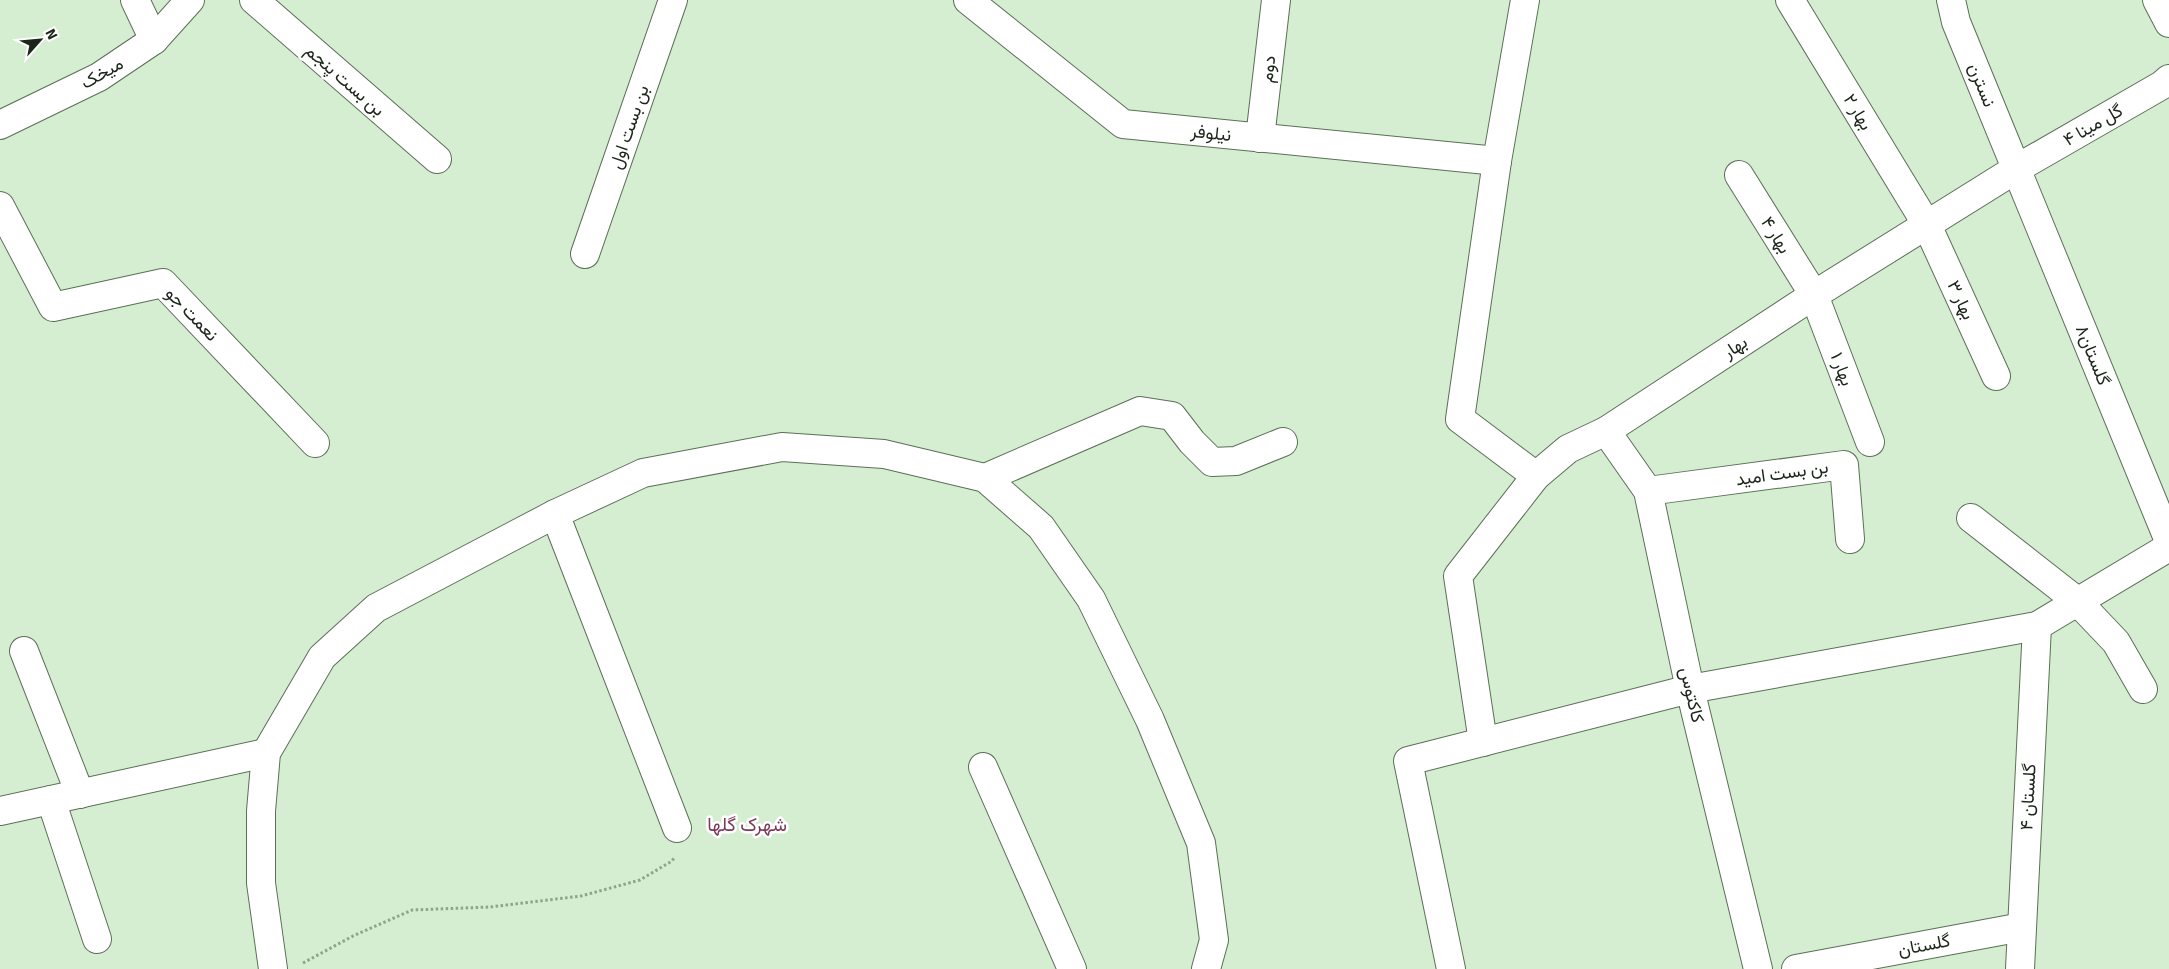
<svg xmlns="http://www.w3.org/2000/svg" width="2169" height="969" font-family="Signika,Vazirmatn,sans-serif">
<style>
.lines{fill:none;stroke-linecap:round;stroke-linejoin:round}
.minor-casing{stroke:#5b7057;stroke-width:30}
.path{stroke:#90a38d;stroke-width:3;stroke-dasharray:2.5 2.5;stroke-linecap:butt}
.minor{stroke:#fff;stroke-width:28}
.labels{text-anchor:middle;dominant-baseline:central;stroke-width:5;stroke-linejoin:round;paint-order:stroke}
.street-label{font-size:18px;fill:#1c251a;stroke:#fff}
.neighbourhood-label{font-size:19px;fill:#7d3957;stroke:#fff}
</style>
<rect width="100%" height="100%" fill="#d5eed1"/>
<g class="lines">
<defs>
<g id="minor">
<path d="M135,0L154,40"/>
<path d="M254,0L437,159"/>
<path d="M968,0L1123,124L1497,161"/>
<path d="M1525,0L1497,161L1460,419L1536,476L1568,449L1606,431L1814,295L2016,169L2162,85L2169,79"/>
<path d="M1790,0L1927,225L1996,376"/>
<path d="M1951,0L1956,22L2169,541"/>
<path d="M2157,0L2169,23"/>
<path d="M0,125L99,77L154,40L190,0"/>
<path d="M1260,138L1276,0"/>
<path d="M1739,175L1814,295L1870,442"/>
<path d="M0,206L53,307L163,283L315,443"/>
<path d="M585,254L673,0"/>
<path d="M1606,431L1648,491L1690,689L1758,969"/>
<path d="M985,478L1140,411L1172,416L1192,442L1212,462L1236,461L1283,442"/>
<path d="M1648,491L1844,465L1850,539"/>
<path d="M555,514L677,828"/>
<path d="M1971,518L2077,601L2116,642L2143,689"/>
<path d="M24,651L80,794"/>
<path d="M1483,742L1458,576L1536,476"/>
<path d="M983,767L1072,969"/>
<path d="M51,800L97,939"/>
<path d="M0,811L266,753"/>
<path d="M273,969L261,883V811L266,753L322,657L376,608L555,514L643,473L782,447L884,454L985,478L1041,527L1091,599L1150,720L1201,843L1214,940L1206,969"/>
<path d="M1451,969L1408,761L1690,689L2037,626L2169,547"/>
<path d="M1796,969L2022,927"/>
<path d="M2020,969L2037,626"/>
</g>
</defs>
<use href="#minor" class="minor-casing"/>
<path class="path" d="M303,963L353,936L412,910L490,907L581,896L640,880L672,861L674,858"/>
<use href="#minor" class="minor"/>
</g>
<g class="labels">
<g class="street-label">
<text transform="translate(1268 69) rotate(-83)">دوم</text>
<text transform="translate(102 73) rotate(-30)">میخک</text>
<text transform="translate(345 80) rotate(41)">بن بست پنجم</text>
<text transform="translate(1982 85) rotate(68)">نسترن</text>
<text transform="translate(1858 112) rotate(59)">بهار ۲</text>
<text transform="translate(2093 125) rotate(-30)">گل مینا ۴</text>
<text transform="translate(629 127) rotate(-71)">بن بست اول</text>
<text transform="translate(1211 133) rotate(6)">نیلوفر</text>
<text transform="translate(1776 235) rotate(58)">بهار ۴</text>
<text transform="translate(1961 300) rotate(65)">بهار ۳</text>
<text transform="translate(192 314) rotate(46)">نعمت جو</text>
<text transform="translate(1735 347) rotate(-33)">بهار</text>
<text transform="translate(2093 355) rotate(68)">گلستان۸</text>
<text transform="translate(1842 369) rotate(69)">بهار ۱</text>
<text transform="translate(1782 473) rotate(-8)">بن بست امید</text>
<text transform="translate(1692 695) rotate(77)">کاکتوس</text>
<text transform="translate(2028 797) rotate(-87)">گلستان ۴</text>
<text transform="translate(1924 945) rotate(-11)">گلستان</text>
</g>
<g class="neighbourhood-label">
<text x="747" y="825">شهرک گلها</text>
</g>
</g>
<g transform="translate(40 40) rotate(63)" stroke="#ffffff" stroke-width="4" paint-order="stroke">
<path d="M0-4L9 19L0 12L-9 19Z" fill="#1c251a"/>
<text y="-8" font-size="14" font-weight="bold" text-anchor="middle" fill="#1c251a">N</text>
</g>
</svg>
